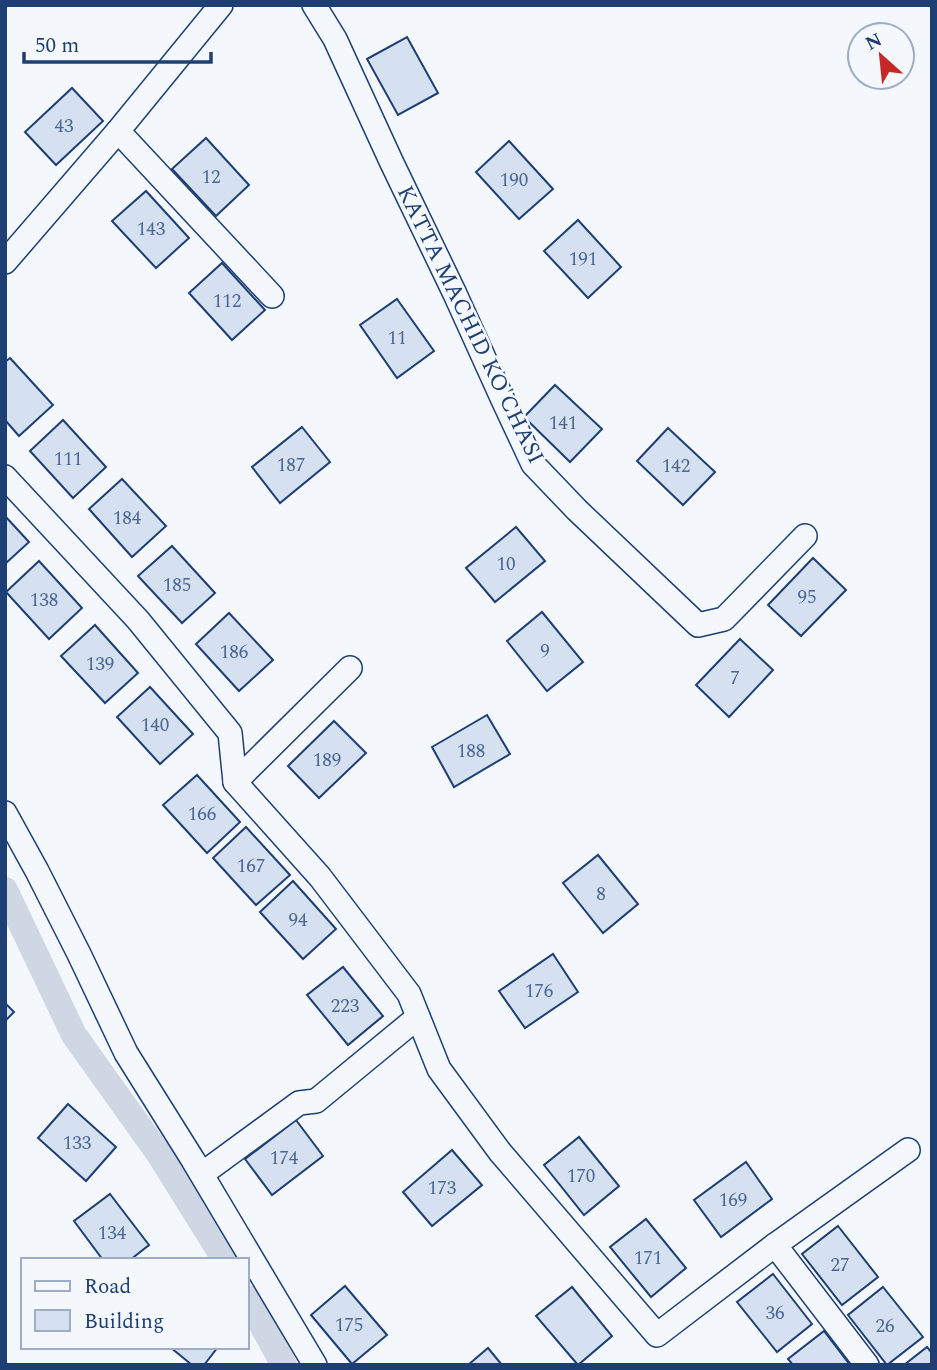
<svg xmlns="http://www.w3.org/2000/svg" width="937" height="1370" font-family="Spectral,serif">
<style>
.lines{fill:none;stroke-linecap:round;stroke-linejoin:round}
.canal{stroke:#cfd7e4;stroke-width:26}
.building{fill:#d5e0f0;stroke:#1d3f73;stroke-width:2}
.street-casing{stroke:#1d3f73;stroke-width:26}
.street{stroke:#f4f7fb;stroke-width:23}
.labels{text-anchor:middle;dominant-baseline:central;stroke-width:5;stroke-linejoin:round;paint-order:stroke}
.number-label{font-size:19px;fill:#4b6792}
.street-label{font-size:23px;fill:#1d3f73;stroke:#f4f7fb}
</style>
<rect width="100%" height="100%" fill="#f4f7fb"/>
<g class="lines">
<g class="canal">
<path d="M5,890L74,1035L159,1154L225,1260"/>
<path d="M247,1298L284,1365"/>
</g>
</g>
<g class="building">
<path d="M407,37L438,93L398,115L367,59Z"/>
<path d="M72,88L103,121L56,165L25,132Z"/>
<path d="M206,138L249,185L216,216L172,169Z"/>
<path d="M509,141L553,189L519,219L476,172Z"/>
<path d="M146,191L189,238L156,268L112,221Z"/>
<path d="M578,220L621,267L588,298L544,251Z"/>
<path d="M222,263L265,310L232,340L189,293Z"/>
<path d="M397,299L434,351L397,378L360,325Z"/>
<path d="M10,358L53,405L19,436L5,420V362Z"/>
<path d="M555,385L602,429L570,462L524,417Z"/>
<path d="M63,420L106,467L73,498L30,451Z"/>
<path d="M302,427L330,462L280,503L252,467Z"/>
<path d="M668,428L715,472L683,505L637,461Z"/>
<path d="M122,479L166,526L132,557L89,509Z"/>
<path d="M5,516L29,542L5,564Z"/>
<path d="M516,527L545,561L495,602L466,568Z"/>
<path d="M172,546L215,593L182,623L138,576Z"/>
<path d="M813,558L846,590L801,636L768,605Z"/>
<path d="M39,561L82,608L49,639L6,592Z"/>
<path d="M542,612L583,662L547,691L507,641Z"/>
<path d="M229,613L273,660L239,691L196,644Z"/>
<path d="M95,625L138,673L105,703L61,656Z"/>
<path d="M740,639L773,670L729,717L696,685Z"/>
<path d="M150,687L193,734L160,764L117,717Z"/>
<path d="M487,715L510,754L454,787L432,747Z"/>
<path d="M334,721L366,753L319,798L288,766Z"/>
<path d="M197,775L240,822L207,853L163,805Z"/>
<path d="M246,827L290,875L256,905L213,858Z"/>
<path d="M598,855L638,904L603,933L563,883Z"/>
<path d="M293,881L336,929L303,959L260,912Z"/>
<path d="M553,954L578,992L525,1028L499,991Z"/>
<path d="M343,967L383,1016L348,1045L307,995Z"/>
<path d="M5,1003L14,1012L5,1021Z"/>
<path d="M68,1104L116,1147L86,1181L38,1138Z"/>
<path d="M296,1120L323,1156L272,1195L245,1159Z"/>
<path d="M579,1137L619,1186L584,1215L544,1165Z"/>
<path d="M452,1150L482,1185L432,1226L403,1192Z"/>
<path d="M746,1162L772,1199L721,1237L694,1200Z"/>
<path d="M110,1194L149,1245L130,1260H103L74,1221Z"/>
<path d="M646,1219L686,1268L651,1297L610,1247Z"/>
<path d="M838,1226L878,1277L842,1305L802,1254Z"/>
<path d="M773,1274L812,1324L777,1352L737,1302Z"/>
<path d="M345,1286L387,1335L352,1364L311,1315Z"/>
<path d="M572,1287L612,1336L578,1365L536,1316Z"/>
<path d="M883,1287L923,1337L887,1365L848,1315Z"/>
<path d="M824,1331L850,1365H793L788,1359Z"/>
<path d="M170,1347H218L204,1365H192Z"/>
<path d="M927,1347L932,1353V1365H904Z"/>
<path d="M488,1348L502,1365H468Z"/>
</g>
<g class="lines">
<defs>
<g id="street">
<path d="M314,5L335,39L391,161L455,294L503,400L533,464L577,510L698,625L724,619L805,536"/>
<path d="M118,131L272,296"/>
<path d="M5,262L118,131L221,5"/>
<path d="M5,477L138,620L230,733L235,782L320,877L409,994L439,1069L500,1152L657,1335L775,1245L867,1365"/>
<path d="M235,782L350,668"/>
<path d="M5,813L37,871L79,954L126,1053L193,1160L315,1365"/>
<path d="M202,1174L299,1103L316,1101L418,1017"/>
<path d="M775,1245L908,1150"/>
</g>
</defs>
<use href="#street" class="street-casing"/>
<use href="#street" class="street"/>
</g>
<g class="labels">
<g class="number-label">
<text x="64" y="126">43</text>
<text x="211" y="177">12</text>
<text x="514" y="180">190</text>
<text x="151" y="229">143</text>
<text x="583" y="259">191</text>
<text x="227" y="301">112</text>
<text x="397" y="338">11</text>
<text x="563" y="423">141</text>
<text x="68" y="459">111</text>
<text x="291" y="465">187</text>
<text x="676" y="466">142</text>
<text x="127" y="518">184</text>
<text x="506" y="564">10</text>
<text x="177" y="585">185</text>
<text x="807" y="597">95</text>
<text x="44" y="600">138</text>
<text x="545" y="651">9</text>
<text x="234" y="652">186</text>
<text x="100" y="664">139</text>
<text x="735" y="678">7</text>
<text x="155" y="725">140</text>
<text x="471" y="751">188</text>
<text x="327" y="760">189</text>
<text x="202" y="814">166</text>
<text x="251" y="866">167</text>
<text x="601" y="894">8</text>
<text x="298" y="920">94</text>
<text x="539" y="991">176</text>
<text x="345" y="1006">223</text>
<text x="77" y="1143">133</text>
<text x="284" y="1158">174</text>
<text x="581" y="1176">170</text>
<text x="442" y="1188">173</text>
<text x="733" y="1200">169</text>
<text x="112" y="1233">134</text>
<text x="648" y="1258">171</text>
<text x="840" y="1265">27</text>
<text x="775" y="1313">36</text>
<text x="349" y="1325">175</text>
<text x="885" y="1326">26</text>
</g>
<g class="street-label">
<text transform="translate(470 325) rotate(64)">KATTA MACHID KO'CHASI</text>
</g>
</g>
<rect width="937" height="1370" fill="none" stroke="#1d3f73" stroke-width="14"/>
<rect x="21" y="1258" width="228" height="91" fill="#f4f7fb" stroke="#9eadc5" stroke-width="2"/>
<rect x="35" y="1281" width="35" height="10" fill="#f4f7fb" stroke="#9eadc5" stroke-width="2"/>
<text x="84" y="1293" font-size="21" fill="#1d3f73">Road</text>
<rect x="35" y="1310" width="35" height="21" fill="#d5e0f0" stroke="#9eadc5" stroke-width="2"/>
<text x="84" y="1328" font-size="21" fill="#1d3f73">Building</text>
<g transform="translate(881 56) rotate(333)"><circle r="33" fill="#f4f7fb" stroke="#9eadc5" stroke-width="2"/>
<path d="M0-5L12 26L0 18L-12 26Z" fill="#c62828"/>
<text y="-10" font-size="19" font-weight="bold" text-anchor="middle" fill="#1d3f73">N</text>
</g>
<path d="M24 52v10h187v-10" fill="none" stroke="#1d3f73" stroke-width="3.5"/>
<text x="35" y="52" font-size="21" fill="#1d3f73" stroke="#f4f7fb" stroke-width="5" paint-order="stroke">50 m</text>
</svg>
